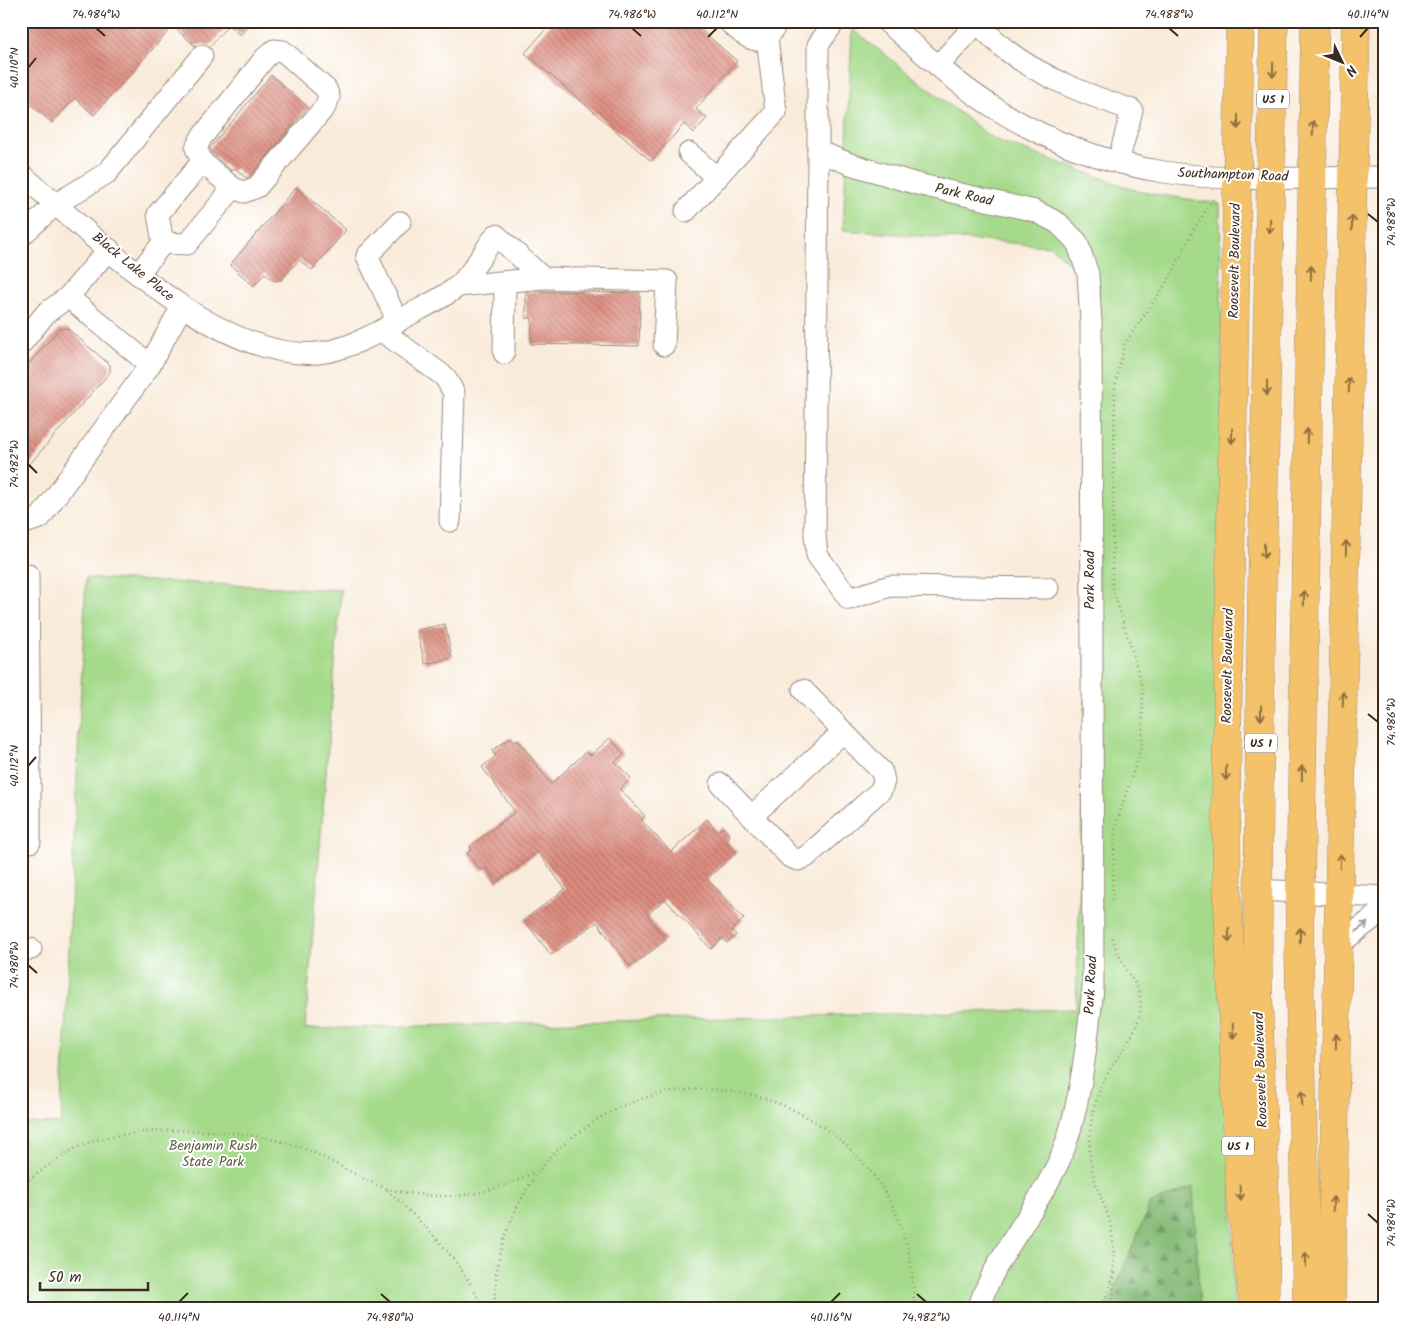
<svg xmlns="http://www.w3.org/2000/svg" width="1405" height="1330" font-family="Kalam,sans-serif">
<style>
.green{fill:#a4da8a;stroke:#708254}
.forest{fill:url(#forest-firs);stroke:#5f724a}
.building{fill:url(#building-back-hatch)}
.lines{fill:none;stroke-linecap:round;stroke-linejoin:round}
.minor-casing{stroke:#9a8a7c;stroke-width:23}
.highway-casing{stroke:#9a8a7c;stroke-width:29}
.path{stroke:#9a8a7c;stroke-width:2.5;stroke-dasharray:1 4;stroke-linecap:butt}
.minor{stroke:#fff;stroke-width:21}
.highway{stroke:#f3c26a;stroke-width:28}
.oneway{stroke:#8e6e40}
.oneway2{stroke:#a79f9a}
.ticks{fill:none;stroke:#3b2a1e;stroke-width:2}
.labels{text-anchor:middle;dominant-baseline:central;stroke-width:4;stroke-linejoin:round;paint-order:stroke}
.shield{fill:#fff;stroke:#766a62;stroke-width:1}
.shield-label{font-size:12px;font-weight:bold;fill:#3b2a1e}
.street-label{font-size:14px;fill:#3b2a1e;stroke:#fff}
.park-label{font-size:14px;fill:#5a5f3e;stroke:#fff}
.neatline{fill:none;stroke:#3b2a1e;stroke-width:2}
.ticks-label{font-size:12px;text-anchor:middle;fill:#3b2a1e}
</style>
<defs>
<pattern id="forest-firs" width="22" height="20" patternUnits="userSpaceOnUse" patternTransform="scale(1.25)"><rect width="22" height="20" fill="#83ba76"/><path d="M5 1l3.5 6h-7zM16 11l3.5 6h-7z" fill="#6c9760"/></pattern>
<pattern id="building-back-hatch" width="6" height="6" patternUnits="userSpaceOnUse" patternTransform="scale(1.25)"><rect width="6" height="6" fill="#dd8d80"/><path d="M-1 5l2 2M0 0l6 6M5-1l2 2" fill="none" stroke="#b47368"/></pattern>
</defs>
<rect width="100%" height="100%" fill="#fff"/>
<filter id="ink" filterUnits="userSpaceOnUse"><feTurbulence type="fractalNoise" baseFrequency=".02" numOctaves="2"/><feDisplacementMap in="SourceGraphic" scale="10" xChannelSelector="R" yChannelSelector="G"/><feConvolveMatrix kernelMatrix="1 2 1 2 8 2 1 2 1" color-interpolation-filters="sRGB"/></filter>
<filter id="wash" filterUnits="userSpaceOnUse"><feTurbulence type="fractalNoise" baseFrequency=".0096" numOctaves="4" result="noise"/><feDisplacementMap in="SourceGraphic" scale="20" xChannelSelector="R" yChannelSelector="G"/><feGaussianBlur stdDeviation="1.12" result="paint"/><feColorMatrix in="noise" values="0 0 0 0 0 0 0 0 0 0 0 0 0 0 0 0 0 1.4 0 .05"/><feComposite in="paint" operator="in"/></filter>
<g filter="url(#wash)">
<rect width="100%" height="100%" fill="#f9ebda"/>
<g class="green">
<path d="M1383,21H1384V158H1379Z"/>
<path d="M852,29L993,139L1141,192L1220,204L1234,1309H21V1123L61,1124L86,578L341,590L305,1029L1076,1009L1098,290L1050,246L843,230Z"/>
</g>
<path class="forest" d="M1193,1187L1200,1309H1107L1150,1204Z"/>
<g id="blocks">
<g class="building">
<path d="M37,21H253L240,35L228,25L210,46L203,44L195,46L173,26L94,115L75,98L52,123L26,100L21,101V39Z"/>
<path d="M553,21H691L737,61L696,109L707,118L694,133L684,124L651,161L525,53Z"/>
<path d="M271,75L308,107L250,176L246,178L235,168L232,171L212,154L210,148Z"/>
<path d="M296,187L346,230L312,270L299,260L281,280L274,281L265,273L254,286L230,265Z"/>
<path d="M536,291L640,293L639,346L531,344L532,318H526V292Z"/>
<path d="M67,328L110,365V372L21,474V373L59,329Z"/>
<path d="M445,624L452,658L425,664L417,630Z"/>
<path d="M511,737L515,742L518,740L551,784L586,752L591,755L610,738L624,754L615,762L631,778L620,789L645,816L641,820L671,852L707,819L717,831L723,827L730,836L726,840L737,852L707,879L744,919L732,930L736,935L727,943L723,938L711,949L665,899L647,915L666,940L630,967L597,922L551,955L524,920L565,889L538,852L497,882L486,868L481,871L467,853L472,849L470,846L515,812L482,767L496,756L492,751Z"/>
</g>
</g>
</g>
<g filter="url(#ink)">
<use href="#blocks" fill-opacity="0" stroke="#9a8a7c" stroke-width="1"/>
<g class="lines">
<defs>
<g id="minor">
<path d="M728,21C738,30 755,49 769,35C773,31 775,27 775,21"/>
<path d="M835,21L818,45V151L850,164L917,184L1035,211L1058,223L1077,242L1088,274L1091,322L1093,989C1087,1040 1080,1115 1059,1161C1036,1212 995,1256 978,1309"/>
<path d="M886,21C922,52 957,85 998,110C1048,141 1106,163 1164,172C1236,183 1311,177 1384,177"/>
<path d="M274,50L283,51L326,89L329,97L325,107L257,187L244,192L233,188L202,162L196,148L201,138L265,58Z"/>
<path d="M938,66L977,23C987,32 996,42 1006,50C1043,78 1088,95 1132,110L1118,162"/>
<path d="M818,151L815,536L817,555L849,599L890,586L1048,588"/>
<path d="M689,153L717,178"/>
<path d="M21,174C94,236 217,362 318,353C343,351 377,334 398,321C417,310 440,300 457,287C469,278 486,248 496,235L543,278L667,281L664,345"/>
<path d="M686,211L776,112L767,38"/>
<path d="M21,236L56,204L107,173L202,56"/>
<path d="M163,243L158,214L202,162"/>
<path d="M109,249L68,297L150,365L182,306"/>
<path d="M138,274L163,243L187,244L233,188"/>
<path d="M458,286L543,278"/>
<path d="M398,322L367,256L400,222"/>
<path d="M382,331L445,377L454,393L450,521"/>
<path d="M21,344L46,313L68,297"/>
<path d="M504,353L505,282"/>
<path d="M21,524L40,518L150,365"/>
<path d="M21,575H28L30,786"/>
<path d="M721,784L790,857L798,860L806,857L881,790L884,781L882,772L803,690"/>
<path d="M21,786H30V842H21"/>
<path d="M752,816L843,732"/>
<path d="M1258,890L1384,897"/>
<path d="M1338,945L1376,916L1384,908"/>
<path d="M21,949H31"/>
</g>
<g id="highway">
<path d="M1240,21L1226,801L1227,880L1240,1196L1254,1309"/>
<path d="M1265,1292C1268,1173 1257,1054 1258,935C1259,630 1268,326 1274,21"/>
<path d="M1307,1309L1299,953L1315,21"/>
<path d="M1331,1309L1356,21"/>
</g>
</defs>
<use href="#minor" class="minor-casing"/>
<use href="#highway" class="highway-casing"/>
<g class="path">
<path d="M1112,900L1115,828L1142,745L1143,688L1112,585L1115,388L1124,345L1169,279L1193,231L1215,196"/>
<path d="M21,1186C37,1174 56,1159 74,1149C126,1122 245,1127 300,1147C330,1158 355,1177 385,1188C392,1191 402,1192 411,1193C455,1201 494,1193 534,1172"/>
<path d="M387,1190C424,1224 463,1261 483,1309"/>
<path d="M495,1309C493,1270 503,1233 521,1200C540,1164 558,1146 592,1123C696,1053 839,1097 894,1209C909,1241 914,1275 914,1309"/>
<path d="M1098,1309C1119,1281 1117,1239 1105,1207C1098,1190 1092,1175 1090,1156C1088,1137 1092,1110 1099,1092C1110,1058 1151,1029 1138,989C1136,983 1131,978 1128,973C1121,961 1116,947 1111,935"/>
<path d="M1113,1309L1114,1273"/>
</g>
<use href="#minor" class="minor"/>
<use href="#highway" class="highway"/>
</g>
<defs><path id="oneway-shaft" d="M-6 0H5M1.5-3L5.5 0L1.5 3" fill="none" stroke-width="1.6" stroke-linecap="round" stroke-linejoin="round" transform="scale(1.25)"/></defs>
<g class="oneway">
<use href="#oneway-shaft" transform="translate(1273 70) rotate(91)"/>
<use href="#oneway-shaft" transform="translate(1238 122) rotate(91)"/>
<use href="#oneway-shaft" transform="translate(1313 128) rotate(-89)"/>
<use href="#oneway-shaft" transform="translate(1352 223) rotate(-89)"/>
<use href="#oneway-shaft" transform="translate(1270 226) rotate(91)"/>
<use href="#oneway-shaft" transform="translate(1311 273) rotate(-89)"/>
<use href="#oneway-shaft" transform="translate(1349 385) rotate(-89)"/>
<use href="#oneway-shaft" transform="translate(1267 388) rotate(91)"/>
<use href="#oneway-shaft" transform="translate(1232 436) rotate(91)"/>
<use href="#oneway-shaft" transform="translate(1307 436) rotate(-89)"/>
<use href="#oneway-shaft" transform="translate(1346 548) rotate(-89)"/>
<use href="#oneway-shaft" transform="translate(1264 551) rotate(91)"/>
<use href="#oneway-shaft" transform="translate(1304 598) rotate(-89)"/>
<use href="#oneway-shaft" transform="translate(1343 699) rotate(-89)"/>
<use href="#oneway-shaft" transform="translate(1261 713) rotate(91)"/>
<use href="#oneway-shaft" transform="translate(1226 773) rotate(91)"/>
<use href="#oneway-shaft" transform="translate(1302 773) rotate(-89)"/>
<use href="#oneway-shaft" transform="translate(1340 861) rotate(-89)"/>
<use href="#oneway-shaft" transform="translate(1229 935) rotate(87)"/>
<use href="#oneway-shaft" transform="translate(1300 935) rotate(-89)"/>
<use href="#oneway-shaft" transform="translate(1233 1031) rotate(88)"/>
<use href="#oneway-shaft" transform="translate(1336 1041) rotate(-89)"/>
<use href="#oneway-shaft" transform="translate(1302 1098) rotate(-91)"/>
<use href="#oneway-shaft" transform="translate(1240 1193) rotate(87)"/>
<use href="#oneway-shaft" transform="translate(1333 1204) rotate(-89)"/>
<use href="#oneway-shaft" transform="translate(1306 1260) rotate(-91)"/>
</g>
<use class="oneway2" href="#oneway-shaft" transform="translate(1362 927) rotate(-38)"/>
</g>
<path class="ticks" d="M96,28L105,36M632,28L641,36M1169,28L1178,36M708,37L717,28M1360,37L1368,28M28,68L36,58M1368,214L1378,222M28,464L37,473M1368,714L1378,722M28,766L36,757M28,965L37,973M1368,1214L1378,1223M381,1294L390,1302M917,1294L926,1302M179,1302L188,1293M831,1302L840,1293"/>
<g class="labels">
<g class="shield">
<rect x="1257" y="89.5" width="32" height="19" rx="4"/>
<rect x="1245" y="733.5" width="32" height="19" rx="4"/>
<rect x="1222" y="1136.5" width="32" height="19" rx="4"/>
</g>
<g class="shield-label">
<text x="1273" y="99">US 1</text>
<text x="1261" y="743">US 1</text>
<text x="1238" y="1146">US 1</text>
</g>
<g class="street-label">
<text transform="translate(1233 175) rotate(2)">Southampton Road</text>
<text transform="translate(964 195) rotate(13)">Park Road</text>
<text transform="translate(1235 261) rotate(-89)">Roosevelt Boulevard</text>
<text transform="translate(133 267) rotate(39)">Black Lake Place</text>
<text transform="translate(1090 580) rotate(-90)">Park Road</text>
<text transform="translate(1228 666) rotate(-89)">Roosevelt Boulevard</text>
<text transform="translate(1091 985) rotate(-87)">Park Road</text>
<text transform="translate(1261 1070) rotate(-92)">Roosevelt Boulevard</text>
</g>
<g class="park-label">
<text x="213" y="1146">Benjamin Rush<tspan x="213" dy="16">State Park</tspan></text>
</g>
</g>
<rect width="1405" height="1330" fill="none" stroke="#fff" stroke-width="55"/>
<g transform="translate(1342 62) rotate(133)" stroke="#ffffff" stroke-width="4" paint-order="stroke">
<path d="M0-4L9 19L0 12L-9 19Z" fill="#3b2a1e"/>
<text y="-8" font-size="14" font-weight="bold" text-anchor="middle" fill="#3b2a1e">N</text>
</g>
<path d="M40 1282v8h108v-8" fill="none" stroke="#3b2a1e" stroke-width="2.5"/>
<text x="48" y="1282" font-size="15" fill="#3b2a1e" stroke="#ffffff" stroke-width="4" paint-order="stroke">50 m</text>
<rect x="28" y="28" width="1350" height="1274" class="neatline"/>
<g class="ticks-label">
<text x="96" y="18">74.984°W</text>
<text x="632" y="18">74.986°W</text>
<text x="717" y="18">40.112°N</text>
<text x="1169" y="18">74.988°W</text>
<text x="1368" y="18">40.114°N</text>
<text transform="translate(14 68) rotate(-90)" y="4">40.110°N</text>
<text transform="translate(1391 222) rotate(-90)" y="4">74.988°W</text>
<text transform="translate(14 464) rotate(-90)" y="4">74.982°W</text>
<text transform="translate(1391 722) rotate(-90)" y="4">74.986°W</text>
<text transform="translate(14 766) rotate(-90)" y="4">40.112°N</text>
<text transform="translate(14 965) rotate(-90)" y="4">74.980°W</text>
<text transform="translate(1391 1223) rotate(-90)" y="4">74.984°W</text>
<text x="179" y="1321">40.114°N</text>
<text x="390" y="1321">74.980°W</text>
<text x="831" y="1321">40.116°N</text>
<text x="926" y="1321">74.982°W</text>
</g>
</svg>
